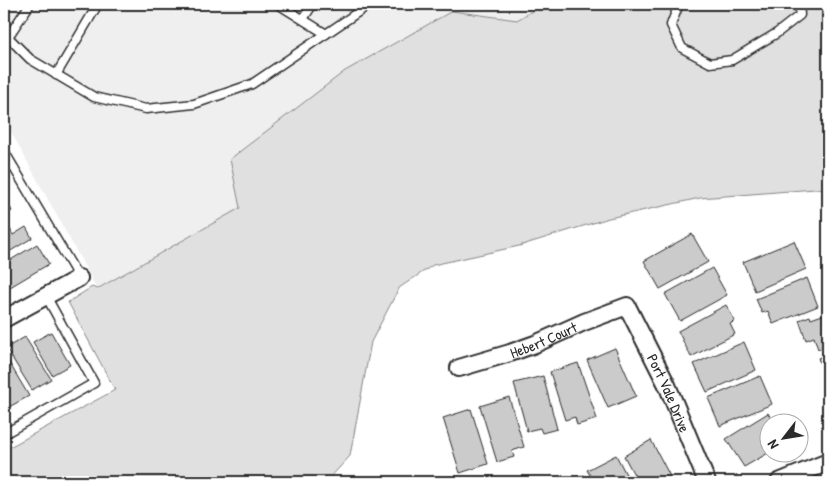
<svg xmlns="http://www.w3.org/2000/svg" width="832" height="486" font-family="'Patrick Hand',sans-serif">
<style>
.built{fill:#efefef}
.green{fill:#e0e0e0;stroke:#868686}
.building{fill:#cbcbcb;stroke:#2b2b2b}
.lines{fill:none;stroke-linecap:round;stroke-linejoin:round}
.service-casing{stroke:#2b2b2b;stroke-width:11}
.minor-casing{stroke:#2b2b2b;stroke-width:20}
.service{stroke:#fff;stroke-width:8}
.minor{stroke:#fff;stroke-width:16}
.labels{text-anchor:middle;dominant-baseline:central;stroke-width:5;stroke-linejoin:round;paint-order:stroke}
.street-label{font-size:15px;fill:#2b2b2b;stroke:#fff}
</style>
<rect width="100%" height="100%" fill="#fff"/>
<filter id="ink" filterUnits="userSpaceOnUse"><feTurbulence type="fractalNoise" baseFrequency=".02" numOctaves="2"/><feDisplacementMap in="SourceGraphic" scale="10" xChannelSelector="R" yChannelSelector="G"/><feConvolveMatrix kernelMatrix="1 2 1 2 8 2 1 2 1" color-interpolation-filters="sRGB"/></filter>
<g filter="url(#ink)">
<path class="built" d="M4,4H544L517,20L452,11L240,208L97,289L4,119Z"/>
<path class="green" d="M544,4H828V188L700,198L609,218L519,246L433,265L399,288L371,342L350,456L326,482H4V450L115,390L68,302L92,287L97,289L240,208L230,159L345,71L452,11L517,20Z"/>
<g class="building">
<path d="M5,198L12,211L4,216V199Z"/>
<path d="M8,225L13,235L26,227L32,238L4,255V228Z"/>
<path d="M692,234L708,262L660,289L644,261Z"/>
<path d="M794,241L806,269L755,291L743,262Z"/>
<path d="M37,244L49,264L5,290L4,287V264Z"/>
<path d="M712,268L727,295L680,321L665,294Z"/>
<path d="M807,278L818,306L773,324L768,311L762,313L756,299Z"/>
<path d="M726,305L735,321L730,324L735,334L691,357L678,331Z"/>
<path d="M828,313V346L818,349L814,337L806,340L799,320L810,316L811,319Z"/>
<path d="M51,332L70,365L52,375L33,342Z"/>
<path d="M25,337L51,379L32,390L6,348Z"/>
<path d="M744,342L756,370L707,392L694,364Z"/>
<path d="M615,348L636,396L608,408L587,360Z"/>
<path d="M4,354L29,396L9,407L4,398Z"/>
<path d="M828,354V385L818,358Z"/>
<path d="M578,363L597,419L577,425L575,417L565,420L550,372Z"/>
<path d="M543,376L557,429L542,433L540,428L527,431L514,383Z"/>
<path d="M760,376L772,404L720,426L708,398Z"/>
<path d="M509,397L524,447L512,451L514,457L497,462L480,406Z"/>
<path d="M471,409L488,464L460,473L443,418Z"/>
<path d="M768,413L774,424H770V452L744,467L726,439Z"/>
<path d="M651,440L673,482H638L624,456Z"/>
<path d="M616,455L630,482H594L587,470Z"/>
<path d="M584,475L587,482H567Z"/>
</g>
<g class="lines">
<defs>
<g id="service">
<path d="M278,4L326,34"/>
<path d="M679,4L671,25L682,48L710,63L732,60L777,33L800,15L799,4"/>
<path d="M303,19L313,4"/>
<path d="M4,30L8,37L30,59L94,97L146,109L194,104L252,84L370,4"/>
<path d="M8,37L30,4"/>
<path d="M56,75L98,4"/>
<path d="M4,151L79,278"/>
<path d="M4,434L94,383L46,296"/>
</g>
<g id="minor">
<path d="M4,319L79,278"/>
<path id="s1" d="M459,368L510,353L535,344L584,322L627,306L667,385L707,482"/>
<path d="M779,482L828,462"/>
</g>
</defs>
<use href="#service" class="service-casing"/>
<use href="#minor" class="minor-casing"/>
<use href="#service" class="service"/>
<use href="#minor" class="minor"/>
</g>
</g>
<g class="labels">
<g class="street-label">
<text stroke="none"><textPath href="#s1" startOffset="89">Hebert Court</textPath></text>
<text stroke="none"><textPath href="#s1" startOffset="276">Port Vale Drive</textPath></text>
</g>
</g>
<rect width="832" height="486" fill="none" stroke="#fff" stroke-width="20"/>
<rect x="10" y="10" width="812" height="466" fill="none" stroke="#2b2b2b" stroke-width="2" filter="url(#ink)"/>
<g transform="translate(784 438) rotate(239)"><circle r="24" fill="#ffffff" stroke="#aaaaaa"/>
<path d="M0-4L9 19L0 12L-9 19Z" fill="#2b2b2b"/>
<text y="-8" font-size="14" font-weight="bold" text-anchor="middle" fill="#2b2b2b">N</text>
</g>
</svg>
